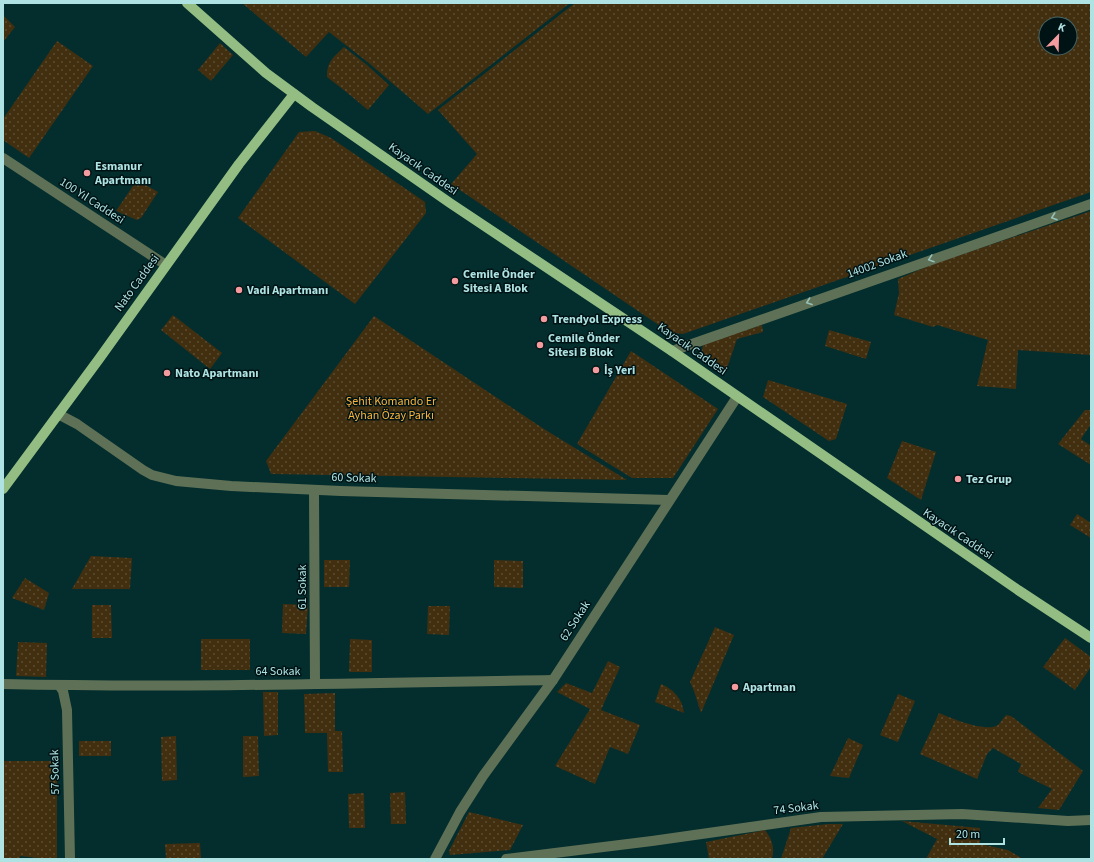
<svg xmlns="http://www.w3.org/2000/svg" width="1094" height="862" font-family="'Source Sans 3',sans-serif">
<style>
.green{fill:url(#green-dots);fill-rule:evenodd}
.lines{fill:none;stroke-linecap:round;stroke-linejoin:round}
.minor{stroke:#5e7156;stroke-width:10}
.major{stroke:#94bd83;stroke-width:10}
.oneway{stroke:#96c0b9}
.poi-dot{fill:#f49b9f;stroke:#001314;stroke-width:1.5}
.labels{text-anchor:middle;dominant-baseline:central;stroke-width:3;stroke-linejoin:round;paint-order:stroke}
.poi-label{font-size:12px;font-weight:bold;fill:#aee2e3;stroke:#001314;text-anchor:start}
.street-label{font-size:12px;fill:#aee2e3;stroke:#001314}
.park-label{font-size:12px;fill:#fbb43a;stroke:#001314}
</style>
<defs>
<pattern id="green-dots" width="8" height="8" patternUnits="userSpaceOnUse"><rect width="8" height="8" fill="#422f10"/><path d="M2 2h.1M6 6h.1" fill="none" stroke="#5b4d33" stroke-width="1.8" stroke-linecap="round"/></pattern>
</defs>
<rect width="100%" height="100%" fill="#042d2d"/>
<g class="green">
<path d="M242,3H570L428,114L370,64L329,32L306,57Z"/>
<path d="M575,3H1091V192L683,334L669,332L451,184L477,154L438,110ZM1046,24H1070V48H1046Z"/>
<path d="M3,15L15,27L3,42Z"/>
<path d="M57,41L93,66L29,158L3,140V119Z"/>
<path d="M220,43L233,55L211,81L198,70Z"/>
<path d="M344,47L367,65L389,85L368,110L345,91L327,77C327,61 333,58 344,47Z"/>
<path d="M315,131L331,138L425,202L426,213L355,304L238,218L299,132Z"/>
<path d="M137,180L158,192L141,218L137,220L116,211Z"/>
<path d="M1091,211V355L1018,350L1016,389L977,386L988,340L937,325L933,327L894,315L899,293L898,279L933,264Z"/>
<path d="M173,315L222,353L210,369L161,330Z"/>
<path d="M374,316L544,429L627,480L271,474L266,461Z"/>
<path d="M762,325L763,332L737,339L725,374L701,360L703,344Z"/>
<path d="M829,330L871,342L866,359L825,346Z"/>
<path d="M631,351L718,409L673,478H632L577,444Z"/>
<path d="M768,380L847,404L836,439L829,441L763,397Z"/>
<path d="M1085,410H1091V424L1081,439L1091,446V465L1058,444Z"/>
<path d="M902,441L936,452L921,500L887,478Z"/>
<path d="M1077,514L1091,523V538L1070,525Z"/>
<path d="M91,556L132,558L130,589H72Z"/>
<path d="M324,560H350L349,587H324Z"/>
<path d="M494,560L523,561V588L494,587Z"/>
<path d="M25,578L49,593L44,610L12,598Z"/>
<path d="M283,604L308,605L306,634L282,633Z"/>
<path d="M92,605H111L112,638H92Z"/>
<path d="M428,606H450L449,635L427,634Z"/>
<path d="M715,627L734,635L701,713L694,691L690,682Z"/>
<path d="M1065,638L1091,657V667L1075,690L1043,667Z"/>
<rect x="201" y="639" width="49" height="31"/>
<path d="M350,639L372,640V672H349Z"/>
<path d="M18,642L47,643L46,677L16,676Z"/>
<path d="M608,661L620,667L601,710L640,725L628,754L610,747L595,784L555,766L590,709L557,692L566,683L592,693Z"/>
<path d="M661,684C674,690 682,698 684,713L655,702Z"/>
<path d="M263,692H278V735L264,736Z"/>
<path d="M335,693V731H342L343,772H328L327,733H305L304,694Z"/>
<path d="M898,694L915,701L898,742L880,735Z"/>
<path d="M939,713C951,718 986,733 998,725C1001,722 1003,718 1006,715L1011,716L1083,771L1059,810L1038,808L1052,789L1018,772L1021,764L993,748L987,754L977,779L920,754Z"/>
<path d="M176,736L177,780L162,781L161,737Z"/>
<path d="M243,736H258L259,776L243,777Z"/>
<path d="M848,738L863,745L849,778L830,776Z"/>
<rect x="79" y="741" width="32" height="15"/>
<path d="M3,761H57V859H39L38,858L20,856V859H3Z"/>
<path d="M405,792L406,824H391L390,793Z"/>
<path d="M364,793L365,828H349L348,794Z"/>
<path d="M469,812L523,825L510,850L450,855L449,851Z"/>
<path d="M902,821L980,828V844L1008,850L1023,859H926L937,839Z"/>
<path d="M828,824H843L822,859H781L791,828Z"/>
<path d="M765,830C772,839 775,848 772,859H709L706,842Z"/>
<path d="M200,843L201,859H166L165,844Z"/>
</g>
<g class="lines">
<g class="minor">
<path d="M3,158L166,265"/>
<path d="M672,351L1091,204"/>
<path d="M58,414L77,424L143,470L152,475L176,481L231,486L341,491L669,500"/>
<path d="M314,490L315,684"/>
<path d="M3,684C186,688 370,683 553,680"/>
<path d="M59,685L63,691L67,710L70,859"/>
<path d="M435,859L460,812L483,776L553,680L737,397"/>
<path d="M506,859L652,841L821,817L962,814L1068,821L1091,820"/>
</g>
<g class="major">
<path d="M187,3L266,73L312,107L450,203L672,351L1018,590L1091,638"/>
<path d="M3,489L99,359L239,164L294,94"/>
</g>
</g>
<defs><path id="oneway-chevron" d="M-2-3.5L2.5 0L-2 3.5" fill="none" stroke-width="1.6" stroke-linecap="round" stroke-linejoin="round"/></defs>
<g class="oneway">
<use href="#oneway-chevron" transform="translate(1054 217) rotate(161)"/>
<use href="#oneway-chevron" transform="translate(931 259) rotate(161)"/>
<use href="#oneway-chevron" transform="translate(809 302) rotate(160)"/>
</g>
<g class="poi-dot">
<circle cx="87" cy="173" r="4"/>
<circle cx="455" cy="281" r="4"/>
<circle cx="239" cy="290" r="4"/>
<circle cx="544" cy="319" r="4"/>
<circle cx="540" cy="345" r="4"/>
<circle cx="596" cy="370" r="4"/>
<circle cx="167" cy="373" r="4"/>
<circle cx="958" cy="479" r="4"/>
<circle cx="735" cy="687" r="4"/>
</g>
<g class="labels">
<g class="poi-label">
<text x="95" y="166">Esmanur<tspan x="95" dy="14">Apartmanı</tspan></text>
<text x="463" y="274">Cemile Önder<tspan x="463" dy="14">Sitesi A Blok</tspan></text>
<text x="247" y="290">Vadi Apartmanı</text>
<text x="552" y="319">Trendyol Express</text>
<text x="548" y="338">Cemile Önder<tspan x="548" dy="14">Sitesi B Blok</tspan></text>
<text x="604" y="370">İş Yeri</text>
<text x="175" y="373">Nato Apartmanı</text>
<text x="966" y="479">Tez Grup</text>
<text x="743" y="687">Apartman</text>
</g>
<g class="street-label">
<text transform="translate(423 169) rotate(35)">Kayacık Caddesi</text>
<text transform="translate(92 201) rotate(33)">100 Yıl Caddesi</text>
<text transform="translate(877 264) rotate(-20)">14002 Sokak</text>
<text transform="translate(137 283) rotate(-54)">Nato Caddesi</text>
<text transform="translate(692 349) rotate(35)">Kayacık Caddesi</text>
<text transform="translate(354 478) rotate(2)">60 Sokak</text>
<text transform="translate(958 534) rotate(34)">Kayacık Caddesi</text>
<text transform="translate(302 587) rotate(-90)">61 Sokak</text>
<text transform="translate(575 621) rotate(-57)">62 Sokak</text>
<text x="278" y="671">64 Sokak</text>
<text transform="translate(55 772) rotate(-91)">57 Sokak</text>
<text transform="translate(796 808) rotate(-7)">74 Sokak</text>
</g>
<g class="park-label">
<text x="391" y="401">Şehit Komando Er<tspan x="391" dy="14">Ayhan Özay Parkı</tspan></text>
</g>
</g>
<rect width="1094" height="862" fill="none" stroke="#aee2e3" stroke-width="8"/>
<g transform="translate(1058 36) rotate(23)"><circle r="19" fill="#001314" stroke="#466667"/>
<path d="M0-3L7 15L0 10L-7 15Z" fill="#f49b9f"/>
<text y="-6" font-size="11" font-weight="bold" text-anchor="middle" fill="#aee2e3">K</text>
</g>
<path d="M950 838v6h54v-6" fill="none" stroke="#aee2e3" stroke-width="2"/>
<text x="956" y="838" font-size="12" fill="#aee2e3" stroke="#001314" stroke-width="3" paint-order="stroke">20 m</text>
</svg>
